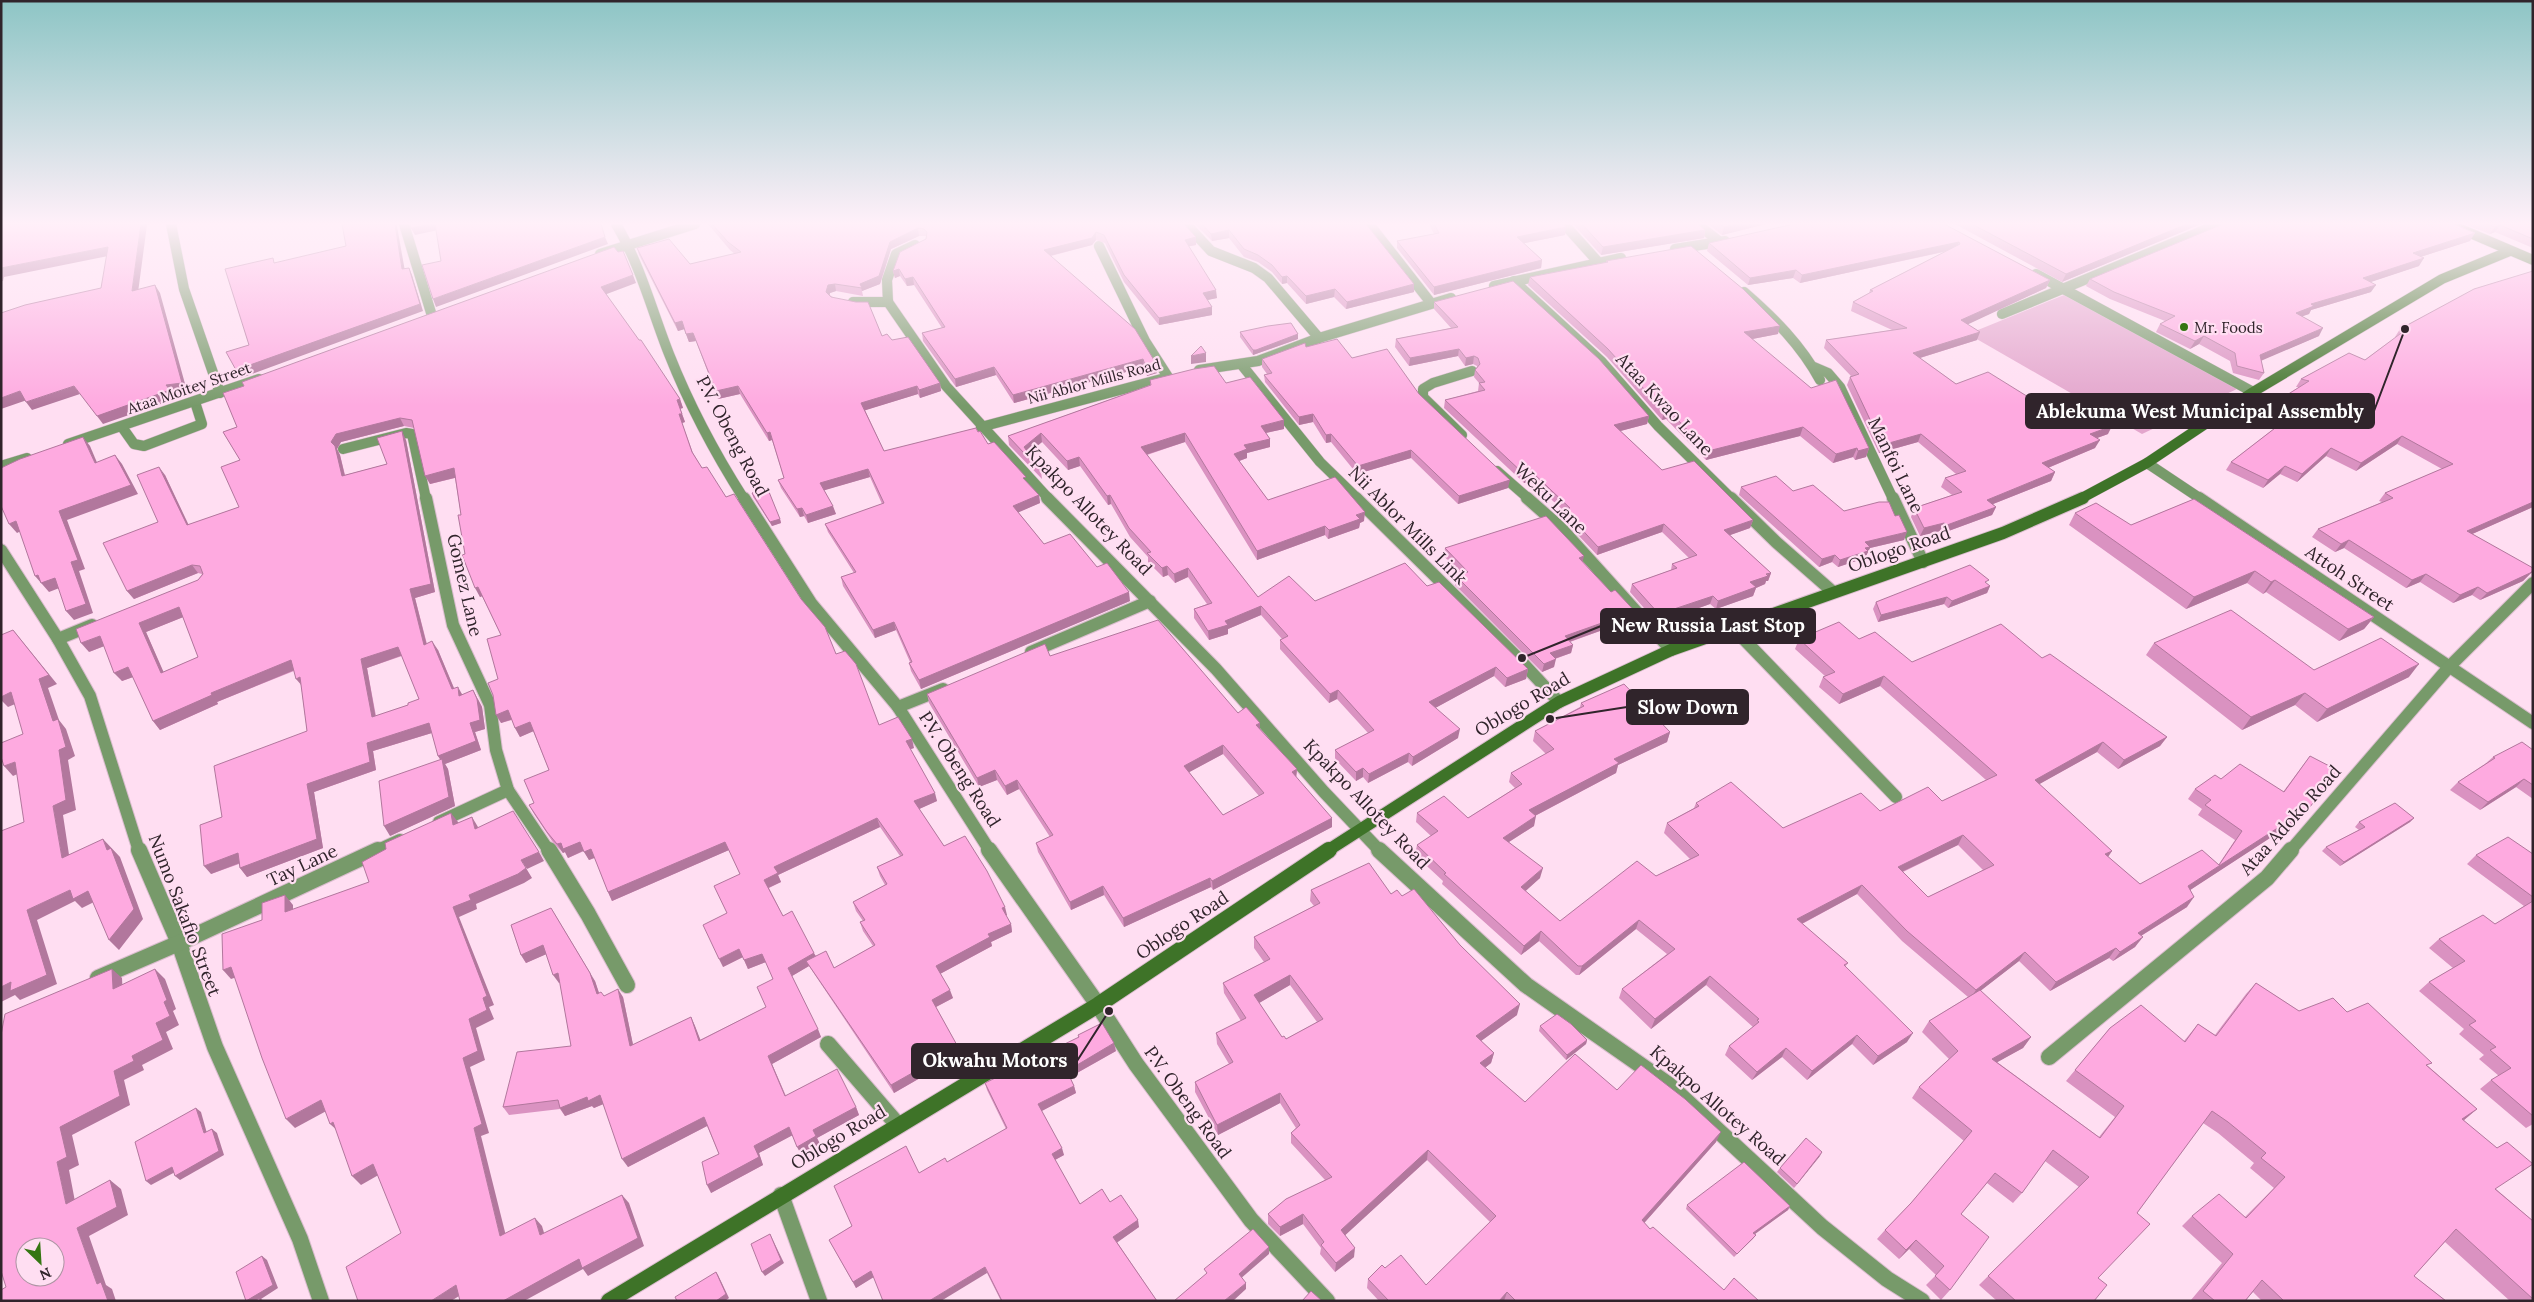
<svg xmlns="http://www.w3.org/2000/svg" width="2534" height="1302" font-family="Lora,serif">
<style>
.green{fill:#e3a5cc}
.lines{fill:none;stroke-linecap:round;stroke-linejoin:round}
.lane-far2-casing{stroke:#dabdce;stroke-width:11}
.lane-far1-casing{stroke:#dabdce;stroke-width:14}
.lane-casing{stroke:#dabdce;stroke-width:18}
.street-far2-casing{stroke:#dabdce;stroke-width:11}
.street-far1-casing{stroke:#dabdce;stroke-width:14}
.street-casing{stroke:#dabdce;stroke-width:18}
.secondary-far2-casing{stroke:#dabdce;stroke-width:11}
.secondary-far1-casing{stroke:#dabdce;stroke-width:14}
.secondary-casing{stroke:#dabdce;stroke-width:18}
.lane-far2{stroke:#779a6a;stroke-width:10}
.lane-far1{stroke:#779a6a;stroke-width:12}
.lane{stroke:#779a6a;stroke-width:16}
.street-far2{stroke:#779a6a;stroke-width:10}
.street-far1{stroke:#779a6a;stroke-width:12}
.street{stroke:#779a6a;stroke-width:16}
.secondary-far2{stroke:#3e7328;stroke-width:10}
.secondary-far1{stroke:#3e7328;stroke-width:12}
.secondary{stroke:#3e7328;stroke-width:16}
.wall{fill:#da92c1;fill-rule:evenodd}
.shaded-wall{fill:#b2779d}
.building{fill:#feaae0;stroke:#b2779d;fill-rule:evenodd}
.poi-dot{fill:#357613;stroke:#ffdef2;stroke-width:2}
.labels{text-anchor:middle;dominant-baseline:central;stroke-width:4.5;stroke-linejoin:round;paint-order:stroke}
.far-poi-label{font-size:15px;fill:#30242b;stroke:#ffdef2;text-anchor:start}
.far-street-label{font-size:15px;fill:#30242b;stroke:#ffdef2}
.street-label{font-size:18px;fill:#30242b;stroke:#ffdef2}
.leader{fill:none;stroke:#30242b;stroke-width:2}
.callout-dot{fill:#30242b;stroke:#ffdef2;stroke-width:2}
.callout{fill:#30242b;stroke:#30242b;stroke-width:2}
.callout-label{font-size:19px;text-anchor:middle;font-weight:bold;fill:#fff}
</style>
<rect width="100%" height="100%" fill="#ffdef2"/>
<path class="green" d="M2064,295L2239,388L2142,434L1968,334Z"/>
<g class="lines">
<defs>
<g id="lane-far2">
<path d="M1564,224L1599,263"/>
<path d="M122,427L134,444L144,446L202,424L195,402"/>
</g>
<path id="lane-far1" d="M1733,628L1896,797"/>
<path id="lane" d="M828,1044L897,1124"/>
<g id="street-far2">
<path d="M171,224L184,289L220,393"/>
<path d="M404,224L432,316"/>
<path d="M616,224C640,264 652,311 669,354C688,402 716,455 744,499"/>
<path d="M1186,224L1211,251L1254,268L1268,278L1319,338"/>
<path d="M1369,224L1431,303"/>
<path d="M1697,224L1720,242"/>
<path d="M1099,246L1145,341L1168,377"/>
<path d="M1675,249L1725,241"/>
<path d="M600,254L695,224"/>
<path d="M2036,274L2253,392"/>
<path d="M1514,281L1602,362L1658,426L1732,499"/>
<path d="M1494,286L1621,258"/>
<path d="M1744,292C1774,318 1801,345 1820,380"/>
<path d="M853,302H888"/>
<path d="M888,302L946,386L1049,499"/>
<path d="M888,302L887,280L896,254L915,245"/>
<path d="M2002,314L2219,224"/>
<path d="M1241,364L1320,462L1358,499"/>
<path d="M1814,367L1828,373L1840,387L1893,499"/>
<path d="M1199,370L1258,361L1319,338L1451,298"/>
<path d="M981,427L1165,378"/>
<path d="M1462,435L1423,397V389L1433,383L1472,371"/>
<path d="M68,444L259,379"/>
<path d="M343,449L406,433L412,434L426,499"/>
<path d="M2147,463L2201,499"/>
<path d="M1,466L27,458"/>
<path d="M1497,471L1529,499"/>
</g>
<g id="street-far1">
<path d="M426,498L453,625L490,705L496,750L508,790L549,851"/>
<path d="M744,498L811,603L898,707L990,851"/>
<path d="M1047,498L1216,669L1324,792L1380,851"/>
<path d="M1356,498L1519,659L1559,702"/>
<path d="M1527,498L1560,527L1671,650"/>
<path d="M1731,498L1776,542L1833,592"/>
<path d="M1893,498L1923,562"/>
<path d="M2199,498L2533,723"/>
<path d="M1,550L58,639L90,696L139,851"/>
<path d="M58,639L92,625"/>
<path d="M1031,652L1150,601"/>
<path d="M898,707L943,689"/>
<path d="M439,822L508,790"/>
<path d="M376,851L400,840"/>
<path d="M2290,851L2449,667L2533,583"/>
</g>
<g id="street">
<path d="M139,850L179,943L215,1047L300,1239L321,1301"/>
<path d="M549,850L588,914L627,985"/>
<path d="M989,850L1098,1005L1136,1064L1251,1220L1327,1301"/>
<path d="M1379,850L1526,985L1669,1085L1822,1227L1887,1279L1922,1301"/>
<path d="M98,978L179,943L378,850"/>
<path d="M2049,1057L2267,878L2291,850"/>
<path d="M781,1195L819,1301"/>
</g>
<g id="secondary-far2">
<path d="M2449,224L2533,260"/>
<path d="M2080,499L2147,463L2253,392L2442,279L2510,251"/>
</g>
<path id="secondary-far1" d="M1327,851L1559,702L1671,650L2003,533L2083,498"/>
<path id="secondary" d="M609,1301L1098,1005L1329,850"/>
</defs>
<use href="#lane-far2" class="lane-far2-casing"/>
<use href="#lane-far1" class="lane-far1-casing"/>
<use href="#lane" class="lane-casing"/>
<use href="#street-far2" class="street-far2-casing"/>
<use href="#street-far1" class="street-far1-casing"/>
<use href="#street" class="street-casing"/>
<use href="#secondary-far2" class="secondary-far2-casing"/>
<use href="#secondary-far1" class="secondary-far1-casing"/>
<use href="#secondary" class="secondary-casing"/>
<use href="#lane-far2" class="lane-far2"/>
<use href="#lane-far1" class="lane-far1"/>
<use href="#lane" class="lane"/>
<use href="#street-far2" class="street-far2"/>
<use href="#street-far1" class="street-far1"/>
<use href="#street" class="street"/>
<use href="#secondary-far2" class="secondary-far2"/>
<use href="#secondary-far1" class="secondary-far1"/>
<use href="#secondary" class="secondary"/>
</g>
<g class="wall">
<path d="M708,224H1184L1196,237V245L1189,246L1217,298L1207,300L1212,307V315L1159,325L1124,282L1105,243L1096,240L1092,245L1051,256L1157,365V373L1147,376L1144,367L1014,403L996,375L956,387L923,341L922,333L942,328L914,285L907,286L900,276L895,278L893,271L926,239V236H919L891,249L880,284L862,291L863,296L836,291L830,293V295L882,336L892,340L940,383L941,391L920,398L918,394L865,410L884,451L978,432L988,444L1039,495L1040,503L1018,512L1044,544L1097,567L1130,601L921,689L911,671L909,663L910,662L896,630L875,638L843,586L841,577L854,573L828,532L825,524L882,504L870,477L824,490L836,514L808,523L804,516L800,517L781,488L778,480L784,478L772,440L769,441L740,394L718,399L696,341L689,342L684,329L678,331L639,255L637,248L690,264L735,254L730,250Z"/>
<path d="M1195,224H1366L1414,284V292L1346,309L1334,297L1306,304L1287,283L1282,284L1272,272L1258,262L1244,257L1229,238L1212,241Z"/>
<path d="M1429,224H1564L1565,235L1524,243L1542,260L1541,268L1434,295L1397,248V241L1434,234Z"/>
<path d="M1573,224H1698L1705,230L1704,238L1601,255Z"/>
<path d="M1708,224H1766L1722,235Z"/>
<path d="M1944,224L2050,280L2046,288L1967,324L1977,340L1920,358L1956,384L2054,413L2108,434L2097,438L2095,448L2048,468L2055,472L2051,481L1993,504L1996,507L1992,515L1943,533L1940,531L1920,536L1911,517L1914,508L1952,495L1941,487L1945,478L1956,474L1918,442L1879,453L1847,385L1850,377L1851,376L1824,348L1826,340L1892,330L1851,311L1853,302L1869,293L1870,290L1944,252L1800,283L1793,278L1748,285L1707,251L1709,243Z"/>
<path d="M1955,224H2201L2062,282Z"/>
<path d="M2464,224H2533V248L2495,232L2490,234Z"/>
<path d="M2470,241L2420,257L2419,266L2370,282L2371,292L2311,310L2309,314L2302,316L2319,336L2261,360L2264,373L2259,380L2233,373L2230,361L2199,344L2190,349L2156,332L2160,324L2165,321L2110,299L2086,286L2090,279Z"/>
<path d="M1606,261L1778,334L1752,339L1869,448L1866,457L1855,460L1853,457L1833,463L1800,436L1706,460L1666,419L1662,420L1607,357L1528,285L1530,277L1606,263Z"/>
<path d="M2533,271V507L2472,534L2533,571L2523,581L2480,600L2472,595L2453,603L2420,582L2406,588L2344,548L2335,552L2312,537L2318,529L2382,502L2379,501L2385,493L2442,469L2397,444L2356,471L2326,456L2297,482L2280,474L2263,488L2226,470L2231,462L2284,421L2267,413L2271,405L2299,387H2296L2301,379L2365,360L2396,337H2395L2400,329Z"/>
<path d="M636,283L606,294L680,399L683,408H680L685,422L682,423L693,453L702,468L726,497L836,654L879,725L914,748L910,749L937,801L919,809L944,846L1007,915L1006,916L1011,924L1012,932L991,942L992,946L940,974L953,998L936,1007L958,1047L960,1055L894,1093L809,966L792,976L821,1037L772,1064L786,1096L856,1107L859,1115L817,1138L820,1144L801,1154L792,1135L759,1153L763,1165L711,1193L719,1154L707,1126L628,1167L603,1104L594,1108L592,1106L565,1116L560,1109L509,1115L503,1107L571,1046L560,983H559L546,954L526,963L521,955L511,925L595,981L599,993L604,996L623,997L633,1045L691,1017L695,1026L700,1040L766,1007L773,979L766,962L748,969L743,957L723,967L727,913L740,874L729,850L612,901L608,892L595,858L589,860L584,851L568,858L565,852L563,853L552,841L534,814L529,805L534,803L549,770L533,731L520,737L515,728L512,720L501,723L498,679L501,635L482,596L480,597L465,554L461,515L455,478L430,484L414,428L404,426L341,442L337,449L340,455L345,475L387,464L406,440L435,592L415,598L427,644L438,650L454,688L462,694L478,699L482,707L485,729L475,732L481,750L445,764L448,769L455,806L390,836L441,760L438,756L432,733L373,751L376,770L314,792L323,848L247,877L240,868L239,864L211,874L222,817L307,731L301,685L294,671L217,702L218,704L160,730L153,721L133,677L122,681L104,646L89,652L198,580L202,574L198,573L134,599L127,591L158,522L165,475L188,525L239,507L240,460L223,432ZM183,617L198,657L163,672L146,632ZM402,656L419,699L408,705L376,716L367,668ZM880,827L900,856L877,867L880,876L885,885L853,902L856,911L863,921L860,922L863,931L873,946L834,968L816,956L783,916L769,888L781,882L778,875Z"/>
<path d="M1434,302L1649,416L1647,424L1620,431L1662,470L1753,520L1750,528L1730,535L1771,573L1768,581H1766L1765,584L1756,588L1753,596L1716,609L1710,604L1657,623L1630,592L1632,584L1671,570L1672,564L1689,558L1662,532L1597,555L1562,518L1564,511L1532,482L1524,483L1444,408L1445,400L1478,391L1479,383L1474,377L1475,370L1477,367V366L1473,364L1465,366L1458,356L1409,366L1395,347L1396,339L1451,328L1434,309Z"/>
<path d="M1240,332L1298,334V339L1253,355L1240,337Z"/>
<path d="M1306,347L1352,358L1419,394L1508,488L1458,504L1411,458L1357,474L1331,442L1326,443L1313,422L1299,425L1265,382L1264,375L1267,374L1262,367V359Z"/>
<path d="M1150,380L1226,383L1284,429L1266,433L1270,439V447L1247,453V458L1239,461L1268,500L1364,521L1360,523L1359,528L1328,539L1325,535L1257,560L1185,442L1147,455L1258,597L1315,601L1427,586L1528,669L1526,679L1505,687L1494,676L1435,708L1458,738L1412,766L1408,762L1368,783L1363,777L1356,781L1335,759V750L1368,733L1337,699L1329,703L1280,649V640L1282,639L1261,615L1228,629V634L1209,640L1194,618V609L1207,604L1188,577L1175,583L1168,575L1163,577L1148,562V557L1130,537L1111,504L1108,505L1080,466L1068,470L1042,442L1029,453L1041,471L1042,479L1009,445L1008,436L1150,385Z"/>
<path d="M1741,487L1793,491L1844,511L1904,540L1870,548L1865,558L1838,567L1832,562L1819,567L1739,495Z"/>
<path d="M752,493L780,519L781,523L772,526L753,497Z"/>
<path d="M2194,499L2374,617L2364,629L2339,641L2266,592L2263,594L2247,583L2186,609L2069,525L2075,513L2131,525Z"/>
<path d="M1445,548L1583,562L1611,592L1643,620L1641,628L1619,636L1611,627L1570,642L1573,645L1571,653L1555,659L1554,667L1542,672L1455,585L1456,576L1461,575L1444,556Z"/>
<path d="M1987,584L1990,586L1987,593L1948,608L1944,604L1878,622L1873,609L1876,602Z"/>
<path d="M1799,639H1859L1912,662L2042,658L2167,737L2160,746L2118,769L2097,752L2039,784L2108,857L2140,884L2219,864L2235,840L2198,815L2202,809L2188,799L2195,789L2221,779L2283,792L2310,756L2302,817L2190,890L2187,907L2141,936L2135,947L2113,961L2109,958L2050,991L2019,961L1980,991L2031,1037L2023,1048L1997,1062L2099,1137L2115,1117L2066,1081L2110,1028L2184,1041L2198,1024L2215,1035L2246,994L2256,983L2299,1011L2347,1012L2428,1066L2477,1109L2464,1120L2496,1189L2533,1221V1299L2530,1301H2510L2445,1242L2414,1276L2446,1301H2262L2253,1292L2245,1301H2192L2191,1300L2222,1263L2182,1226L2192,1216L2245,1217L2274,1188L2250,1168L2254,1163L2218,1133L2203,1123L2137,1213L2098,1278L2094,1301H1997L1979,1285L2079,1187L2045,1161L2022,1193L2013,1203L1987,1183L1961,1214L1950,1290L1941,1300L1926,1285L1936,1275L1909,1249L1899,1259L1877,1239L1885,1230L1911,1203L1964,1141L1912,1098L1919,1087L1949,1059L1922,1032L1929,1021L1968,997L1902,941L1857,894L1802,924L1848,963L1845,967L1907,1042L1873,1065L1852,1044L1807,1080L1782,1057L1752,1080L1725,1055L1729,1046L1753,1027L1706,985L1651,1029L1619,998L1622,989L1667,954L1636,929L1579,975H1576L1539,941L1521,955L1442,884L1443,881L1415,855L1417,845L1431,836L1416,822L1417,813L1468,818L1515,788L1509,782L1511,773L1546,754L1533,741L1535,731L1580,707L1581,703L1670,732L1667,742L1618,765L1616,773L1535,816L1534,826L1509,842L1540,878L1525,891L1560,921L1656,876L1690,859L1664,833L1667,823L1694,808L1696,803L1783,828L1942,801L1986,780L1880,686L1839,704L1819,687L1823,677L1825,676L1795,649ZM1958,845L1983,870L1928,897L1903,872Z"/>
<path d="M2154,643L2314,670L2409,677L2317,722L2295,705L2242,730L2146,655Z"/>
<path d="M1050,656L1238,713L1260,723V729L1297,769L1296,778L1332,827L1213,890L1211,887L1124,927L1104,895L1071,910L1038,852L1036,843L1050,837L1019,789L1007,795L997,780L979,787L929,703L927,694ZM1223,754L1259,796L1223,815L1189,772Z"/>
<path d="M2533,750V799L2516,787L2480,810L2450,790L2458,782L2485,764L2493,757Z"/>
<path d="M2414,818L2410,822L2340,866L2322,851L2326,847L2359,830L2355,827L2359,822Z"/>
<path d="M2533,854V1124L2526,1128L2480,1089L2491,1080L2499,1076L2479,1059L2484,1055L2459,1034L2464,1029L2419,991L2429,982L2453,968L2429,948L2439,939L2495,924L2524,906L2467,864L2476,855Z"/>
<path d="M1311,890L1391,894L1402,896L1517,1015L1481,1041L1494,1053L1491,1063L1485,1068L1525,1102L1617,1090L1716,1142L1644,1223L1650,1229L1724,1290L1759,1301H1379L1367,1288L1368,1279L1385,1268L1426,1285L1490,1222L1427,1160L1345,1235L1354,1257L1335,1272L1320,1254L1321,1248L1303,1224L1280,1236L1268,1224V1214L1325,1180L1291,1143V1133L1296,1128L1280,1103L1218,1135L1195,1092V1082L1229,1064L1217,1044L1216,1033L1241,1021L1224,993L1223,983L1264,962L1254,948V937L1314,906L1310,901ZM1290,985L1317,1022L1286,1039L1282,1037L1259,1003Z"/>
<path d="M1540,1026L1587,1040L1586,1044L1566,1060L1539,1031Z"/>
<path d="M1078,1035L1116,1051L1070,1077L1074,1086L1076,1093L1041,1111L1064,1155L1055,1160L1080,1204L1110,1202L1139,1227L1117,1242L1157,1301H1001L987,1273L873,1277L856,1288L829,1240L852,1226L919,1173L947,1162L1006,1129L987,1090L985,1083L1078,1038Z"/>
<path d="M1820,1156L1794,1188L1777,1172L1780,1168Z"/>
<path d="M1687,1205L1790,1206L1788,1210L1754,1234L1756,1235L1753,1239L1734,1257L1686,1209Z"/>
</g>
<g class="shaded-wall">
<path d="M141,224H151L147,225L137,300L132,291Z"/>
<path d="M395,224H398L397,226L406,277L402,269Z"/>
<path d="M430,224H435L438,230L415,235L411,228Z"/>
<path d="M1735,224H1766L1722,235L1724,227Z"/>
<path d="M2187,224H2201L2062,282L2066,274Z"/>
<path d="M2500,225L2495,232L2490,234L2495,227Z"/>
<path d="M1566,227L1565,235L1516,245L1517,237Z"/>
<path d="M918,228L919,236L891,249L880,284L862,291L860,284L890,242Z"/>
<path d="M1229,230V238L1212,241L1211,234Z"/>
<path d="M1705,230L1704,238L1601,255L1603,247Z"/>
<path d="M1096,232V240L1092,245L1045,257L1044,250Z"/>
<path d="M2475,233L2470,241L2408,261L2413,253Z"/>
<path d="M605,237L608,244L436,307L433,299Z"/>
<path d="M1196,237V245L1185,247V240Z"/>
<path d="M1959,242L1956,249L1800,283L1802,275Z"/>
<path d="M108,247L113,255L4,277L3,281H1V268Z"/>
<path d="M2424,258L2419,266L2359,286L2363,278Z"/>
<path d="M1542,260L1541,268L1434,295V287Z"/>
<path d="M409,268L412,275L423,311L241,378L236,370Z"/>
<path d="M899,269L900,276L895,278L893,271Z"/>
<path d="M1796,270L1793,278L1748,285L1750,278Z"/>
<path d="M633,275L636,283L604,295L601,287Z"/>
<path d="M1287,276V283L1282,284V277Z"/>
<path d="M913,277L914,285L907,286L905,279Z"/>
<path d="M2050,280L2046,288L1958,329L1961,320Z"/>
<path d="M835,284L836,291L830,293L828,300L826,292L828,285Z"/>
<path d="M1414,284V292L1346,309L1347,302Z"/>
<path d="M155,285L160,293L187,391L172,394L175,399L103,424L97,416L166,385Z"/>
<path d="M2376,285L2371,292L2311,310L2309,314L2292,320L2296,313L2311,304Z"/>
<path d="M1335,289L1334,297L1306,304V296Z"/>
<path d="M1216,290L1217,298L1203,301V293Z"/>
<path d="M1212,307V315L1159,325V318Z"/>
<path d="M682,321L685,329L678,331L675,323Z"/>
<path d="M1780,326L1778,334L1742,341L1744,332Z"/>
<path d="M2323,328L2319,336L2256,363L2260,355Z"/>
<path d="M1980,332L1977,340L1910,361L1913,353Z"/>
<path d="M693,333L696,341L689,342L686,334Z"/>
<path d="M1298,334V339L1253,355V350Z"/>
<path d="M2204,336L2199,344L2190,349L2195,341Z"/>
<path d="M1459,349L1458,356L1409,366L1410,358Z"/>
<path d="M1206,353V362L1191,364V356Z"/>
<path d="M1474,356L1473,364L1465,366L1466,358Z"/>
<path d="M1143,359L1144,367L1014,403L1013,395Z"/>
<path d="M1157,365V373L1147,376L1146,368Z"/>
<path d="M994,367L996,375L956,387L955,379Z"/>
<path d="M940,383L941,391L920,398L919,390Z"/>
<path d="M74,386L80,394L32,410L26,402Z"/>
<path d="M738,386L740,394L718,399L716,391Z"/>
<path d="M917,386L918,394L863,411L861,403Z"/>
<path d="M20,391L27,400L1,409V398Z"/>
<path d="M680,399L683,408L680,409L677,400Z"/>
<path d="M1668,410L1666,419L1662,420L1664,411Z"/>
<path d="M679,414H682L685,422L682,423Z"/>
<path d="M1313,414V422L1299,425V417Z"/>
<path d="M1649,416L1647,424L1613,433L1614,425Z"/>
<path d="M400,418L404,426L341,442L337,449L340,455L347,485L342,476L331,442L336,434Z"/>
<path d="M1284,420V429L1261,434V426Z"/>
<path d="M2112,426L2108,434L2086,442L2090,434Z"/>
<path d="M1803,427L1800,436L1706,460L1708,451Z"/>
<path d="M402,431L406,440L435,592L415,598L429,654L424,645L410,589Z"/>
<path d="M770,432L772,440L769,441L767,433Z"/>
<path d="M1041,433L1042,442L1026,455L1024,447Z"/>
<path d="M1185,433V442L1142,456L1141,447Z"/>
<path d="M1331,434V442L1326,443V435Z"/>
<path d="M1921,434L1918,442L1879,453L1882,445Z"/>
<path d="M2402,436L2397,444L2356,471L2361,463Z"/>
<path d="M83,437L90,446L101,472L95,463Z"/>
<path d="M1270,439V447L1247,453V458L1234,463V454L1244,445Z"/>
<path d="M2100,440L2095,448L2038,472L2042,463Z"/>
<path d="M1857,448L1853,457L1833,463L1836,454Z"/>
<path d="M1869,448L1866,457L1855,460L1858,451Z"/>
<path d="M2331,448L2326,456L2297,482L2302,474Z"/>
<path d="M1411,450V458L1357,474L1358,466Z"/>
<path d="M115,455L122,464L138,494L67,520L85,569L79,571L93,613L74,620L66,611L71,562L59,511Z"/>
<path d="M1079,457L1080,466L1068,470L1067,461Z"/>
<path d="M2285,466L2280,474L2263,488L2268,480Z"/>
<path d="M159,467L165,475L193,534L187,525Z"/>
<path d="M454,468L458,477L430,484L425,476Z"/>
<path d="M868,469L870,477L822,491L820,483Z"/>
<path d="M2055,472L2051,481L1983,508L1987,500Z"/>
<path d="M1533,473L1532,482L1524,483L1525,475Z"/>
<path d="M1510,480L1508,488L1458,504L1459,496Z"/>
<path d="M1039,495L1040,503L1015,514L1013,506Z"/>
<path d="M1110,495L1111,504L1108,505L1107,496Z"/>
<path d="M2533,502V507L2461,539L2467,531Z"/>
<path d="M833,506L836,514L808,523L806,515Z"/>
<path d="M1996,507L1992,515L1943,533L1947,525Z"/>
<path d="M802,508L804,516L800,517L797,509Z"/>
<path d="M1365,512L1364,521L1360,523L1359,528L1328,539L1329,530L1356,515Z"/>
<path d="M780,519L781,523L772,526L770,522Z"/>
<path d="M1753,520L1750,528L1722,538L1724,530Z"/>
<path d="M16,521L23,530L17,533L9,524Z"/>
<path d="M1944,523L1940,531L1920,536L1924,528Z"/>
<path d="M1664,524L1662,532L1597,555L1598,547Z"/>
<path d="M1325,526V535L1257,560V551Z"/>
<path d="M1907,532L1904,540L1870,548L1865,558L1838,567L1840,560L1865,542Z"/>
<path d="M2349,540L2344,548L2335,552L2341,544Z"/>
<path d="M1835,555L1832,562L1819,567L1822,559Z"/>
<path d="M1584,556L1582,564L1579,558Z"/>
<path d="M192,565L198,573L134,599L127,591Z"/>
<path d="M1167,566L1168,575L1163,577L1162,568Z"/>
<path d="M1188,568V577L1175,583L1174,574Z"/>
<path d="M2255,571L2247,583L2186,609L2194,597Z"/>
<path d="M2533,571L2523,581L2480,600L2487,593Z"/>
<path d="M1771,573L1768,581H1766L1765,584L1756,588L1753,596L1716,609L1718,601L1750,582Z"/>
<path d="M2426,574L2420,582L2406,588L2412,580Z"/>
<path d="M38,575L55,578L62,587L49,592L35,576Z"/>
<path d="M2275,580L2266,592L2263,594L2271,582Z"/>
<path d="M1990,586L1987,593L1948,608L1952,601Z"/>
<path d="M478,587L483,596L480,597L475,588Z"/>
<path d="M2478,587L2472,595L2453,603L2460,595Z"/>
<path d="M1129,592L1130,601L921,689L919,680Z"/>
<path d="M1713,596L1710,604L1657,623L1659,614Z"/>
<path d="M1947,597L1944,604L1878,622L1881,615Z"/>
<path d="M1261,606V615L1228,629V634L1209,640L1208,631L1225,621Z"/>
<path d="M179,607L186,616L146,632L168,682L161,673L139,623Z"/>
<path d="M2374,617L2364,629L2339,641L2348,629Z"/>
<path d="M1613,619L1611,627L1563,644L1565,636Z"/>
<path d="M1643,620L1641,628L1619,636L1621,628Z"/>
<path d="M894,622L896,630L875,638L873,630Z"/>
<path d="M13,630L57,684L48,688L59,720L66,729L75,756L68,760L76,810L63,815L71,868L62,858L53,806Z"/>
<path d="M100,636L107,645L89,652L81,643Z"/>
<path d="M432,641L438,650L458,698L452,689Z"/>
<path d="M1573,645L1571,653L1548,661L1550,653Z"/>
<path d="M398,647L403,655L367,668L377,725L372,717L361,659Z"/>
<path d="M1556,659L1554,667L1542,672L1544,664Z"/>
<path d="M291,660L297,669L217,702L218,704L160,730L153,721L211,693Z"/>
<path d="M2419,664L2409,677L2317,722L2327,709Z"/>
<path d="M128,667L136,676L122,681L114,673Z"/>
<path d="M1496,667L1494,676L1428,712L1429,702Z"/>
<path d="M1528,669L1526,679L1505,687L1507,678Z"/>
<path d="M1884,676L1880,686L1839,704L1843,694Z"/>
<path d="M300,677L303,687L296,679Z"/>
<path d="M458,687L463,696H459Z"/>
<path d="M473,690L482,707L485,729L475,732L481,750L445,764L448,769L455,806L390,836L384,826L443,764L438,756L470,723Z"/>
<path d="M1338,690L1337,699L1329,703L1330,694Z"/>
<path d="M11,692L20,702L8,707L1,700V694Z"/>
<path d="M2305,693L2295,705L2242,730L2251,717Z"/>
<path d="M508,710L513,719L501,723L496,715Z"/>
<path d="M530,722L534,731L520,737L515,728Z"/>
<path d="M429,723L435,732L373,751L376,770L314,792L323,848L247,877L240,868L307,784L367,743Z"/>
<path d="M1260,723V732L1256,725Z"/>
<path d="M1460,729L1458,738L1412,766L1413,757Z"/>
<path d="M1670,732L1667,742L1618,765L1616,773L1527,820L1529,810L1614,759Z"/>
<path d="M2167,737L2160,746L2118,769L2124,760Z"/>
<path d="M912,739L914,748L908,750L906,741Z"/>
<path d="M2103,742L2097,752L2029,790L2035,780Z"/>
<path d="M1223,745V754L1184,775V766Z"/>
<path d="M1409,753L1408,762L1368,783L1369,774Z"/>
<path d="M15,762L24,771L13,776L4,766Z"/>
<path d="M1363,768V777L1356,781V772Z"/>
<path d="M1297,769L1296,779L1292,772Z"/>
<path d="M995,770L997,780L979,787L977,778Z"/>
<path d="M2524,779L2516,787L2480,810L2488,802Z"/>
<path d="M1017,780L1019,789L1007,795L1005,786Z"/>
<path d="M935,793L937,801L917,810L914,801Z"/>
<path d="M2310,807L2302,817L2181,896L2188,886Z"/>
<path d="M451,813L458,822L460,834L453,825Z"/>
<path d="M1536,816L1534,826L1501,847L1503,838Z"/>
<path d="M472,817L478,827L482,838L475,829Z"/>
<path d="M877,818L880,827L778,875L781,882L768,888L764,880L774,867Z"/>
<path d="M1332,818V827L1213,890L1212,881Z"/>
<path d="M2414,818L2410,822L2340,866L2344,862Z"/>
<path d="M1963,835L1958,845L1893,876L1898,867Z"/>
<path d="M103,839L120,857L143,919L119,950L109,940L107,850Z"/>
<path d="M580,842L585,850L568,858L565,852L563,853L557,844L561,843Z"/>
<path d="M725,842L729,850L612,901L608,892Z"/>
<path d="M591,849L596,857L589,860L584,852Z"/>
<path d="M2112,851L2106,860L2105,854Z"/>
<path d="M539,852L544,861L527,869L521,860Z"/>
<path d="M238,853L245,861L211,874L204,866Z"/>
<path d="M526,868L532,878L524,883L476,904L477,909L459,917L494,1005L489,1007L494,1019L476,1028L485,1060L470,1067L489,1133L481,1136L508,1244L500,1236L474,1128L463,1058L469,1019L483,998L453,907L469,895Z"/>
<path d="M1543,868L1540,878L1519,897L1521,887Z"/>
<path d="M1210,878L1211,887L1124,927L1123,918Z"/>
<path d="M1862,885L1857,894L1792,929L1797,919Z"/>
<path d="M1103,886L1104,895L1071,910L1070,902Z"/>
<path d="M70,890L88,891L98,900L82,908L75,901L37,920L57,984L20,1000L15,995L1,1002V987L27,910Z"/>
<path d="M285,895L293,905V921L285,912Z"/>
<path d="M2194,897L2187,907L2131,942L2138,933Z"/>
<path d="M1005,907L1007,915L1004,917L1002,908Z"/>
<path d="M551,908L595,981L602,1002L597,994Z"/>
<path d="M1639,920L1636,929L1579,975L1582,966Z"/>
<path d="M1011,924L1012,932L991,942L992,946L938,975L936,966L988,934Z"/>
<path d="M1541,931L1539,941L1521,955L1524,946Z"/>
<path d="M2143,937L2135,947L2113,961L2120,952Z"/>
<path d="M543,945L549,953L526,963L521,955Z"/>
<path d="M2116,948L2109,958L2050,991L2056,982Z"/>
<path d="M739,949L743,957L723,967L719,959Z"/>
<path d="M2025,952L2019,961L1970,999L1976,990Z"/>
<path d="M814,953L818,961H806L809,966L792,976L788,968Z"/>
<path d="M762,954L766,962L748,969L744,960Z"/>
<path d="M231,967L240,976L231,979L223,970Z"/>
<path d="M112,969L122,978L123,998L113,989Z"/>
<path d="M155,969L165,979L176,1009L173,1011L179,1025L166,1032L173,1049L142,1065L144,1070L124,1080L130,1105L72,1135L79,1165L69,1170L77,1212L66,1204L57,1162L60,1127L114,1071L132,1056L156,1023L164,1002Z"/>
<path d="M558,973L564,981L559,983L553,975Z"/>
<path d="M1290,975V985L1254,1006V995Z"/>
<path d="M1710,976L1706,985L1651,1029L1655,1019Z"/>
<path d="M618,989L623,997L635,1054L630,1046Z"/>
<path d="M950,990L953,998L934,1008L932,1000Z"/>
<path d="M1520,1004L1517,1015L1474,1046L1476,1036Z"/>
<path d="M691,1017L695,1026L704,1049L699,1041Z"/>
<path d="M818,1029L821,1037L772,1064L789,1104L768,1056Z"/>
<path d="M1913,1033L1907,1042L1873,1065L1878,1056Z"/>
<path d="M1857,1035L1852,1044L1807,1080L1812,1071Z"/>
<path d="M2031,1037L2023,1048L1985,1069L1992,1059Z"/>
<path d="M1587,1040L1586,1044L1566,1060L1567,1055Z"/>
<path d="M1114,1043L1116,1051L1068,1078L1067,1071Z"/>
<path d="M958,1047L960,1055L894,1093L891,1085Z"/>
<path d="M1786,1048L1782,1057L1752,1080L1757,1072Z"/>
<path d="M1494,1053L1491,1063L1478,1073L1480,1063Z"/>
<path d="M1074,1086L1076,1093L1040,1112L1038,1104Z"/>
<path d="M1280,1093V1103L1218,1135L1217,1125Z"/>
<path d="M600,1095L606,1103L594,1108L592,1106L565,1116L560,1108L587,1097Z"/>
<path d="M321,1100L330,1109L295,1128L286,1119Z"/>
<path d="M856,1107L859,1115L817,1138L813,1130Z"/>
<path d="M196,1108L201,1112L208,1137L204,1133Z"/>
<path d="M2477,1109L2464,1120L2462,1119Z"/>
<path d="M704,1117L709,1125L628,1167L622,1159Z"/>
<path d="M333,1122L339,1132L330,1124Z"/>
<path d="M789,1127L793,1135L759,1153L763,1165L711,1193L707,1185L754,1146Z"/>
<path d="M212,1129L217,1133L224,1155L180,1180L175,1176Z"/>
<path d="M1721,1132L1716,1142L1638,1230L1642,1220Z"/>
<path d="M816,1136L820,1144L801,1154L797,1147Z"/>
<path d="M1062,1148L1064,1155L1053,1161L1052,1154Z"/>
<path d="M1428,1150L1427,1160L1340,1240L1341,1230Z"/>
<path d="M1822,1152L1820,1156L1794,1188L1797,1184Z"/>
<path d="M373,1164L382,1173L361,1185L352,1176Z"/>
<path d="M172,1167L177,1171L151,1185L146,1181Z"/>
<path d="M110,1180L121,1189L128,1215L89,1236L106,1285L112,1289L116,1301H108L97,1284L77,1228Z"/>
<path d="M622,1195L629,1203L644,1246L588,1276L583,1269L524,1301H503Z"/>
<path d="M1790,1206L1788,1210L1751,1237L1753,1233Z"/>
<path d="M1303,1214V1224L1280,1236V1227Z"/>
<path d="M535,1218L542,1226L547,1243L540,1235Z"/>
<path d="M1138,1220L1139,1227L1115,1244L1113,1237Z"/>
<path d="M770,1234L784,1263L765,1276L762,1272Z"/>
<path d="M1916,1240L1909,1249L1899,1259L1906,1250Z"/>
<path d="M1269,1247V1254L1239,1280V1274Z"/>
<path d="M1355,1248L1354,1257L1335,1272L1336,1263Z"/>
<path d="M262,1256L267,1260L278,1288L261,1299L264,1301H247Z"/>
<path d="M985,1267L987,1273L941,1301H929Z"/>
<path d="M871,1271L874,1277L856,1288L853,1282Z"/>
<path d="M716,1272L718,1275L729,1298L725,1301H716Z"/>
<path d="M1246,1283V1289L1233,1301H1224Z"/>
<path d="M456,1285L464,1293L451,1301H431Z"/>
<path d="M1507,1292L1504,1301H1499Z"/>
</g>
<g class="building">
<path d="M1,224H141L132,291L155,285L182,383L166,385L170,390L97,416L74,386L26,402L20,391L1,398V313L25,305L101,288L108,247L1,268Z"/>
<path d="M342,224H395L402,269L409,268L420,304L236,370L226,352L249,345L225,269L273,258L274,263L346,246Z"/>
<path d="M410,224H430L411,228Z"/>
<path d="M435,224H601L605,237L433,299L422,265L441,261Z"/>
<path d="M712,224H1184L1196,237L1185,240L1216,290L1203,293L1212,307L1159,318L1124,275L1104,235L1096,232L1092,238L1044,250L1135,329L1157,365L1146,368L1143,359L1013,395L994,367L955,379L922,333L945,327L913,277L905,279L899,269L893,271L900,252L926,239L927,232L924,229L918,228L890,242L879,276L860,284L862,288L835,284L828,285L826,292L831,297L856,302H868L882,336L887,334L892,340L908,337L940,383L919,390L917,386L861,403L884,451L976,428L978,432L980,431L988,444L994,442L1026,477L1023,478L1039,495L1013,506L1044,544L1070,534L1097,567L1107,563L1129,592L919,680L909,663L912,662L894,622L873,630L841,577L856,572L825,524L884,503L868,469L820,483L833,506L806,515L802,508L797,509L778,480L784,478L770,432L767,433L738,386L716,391L693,333L686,334L682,321L675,323L637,248L669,239L690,264L741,252L728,242Z"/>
<path d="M1202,224H1366L1414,284L1347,302L1335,289L1306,296L1287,276L1282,277L1272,265L1258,255L1244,249L1229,230L1211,234Z"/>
<path d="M1434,224H1564L1566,227L1517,237L1542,260L1434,287L1397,241L1439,233Z"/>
<path d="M1582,224H1698L1705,230L1603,247Z"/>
<path d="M1720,224H1735L1724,227Z"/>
<path d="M1794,224H1944L2050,280L1961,320L1980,332L1913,353L1956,384L1988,372L2054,413L2080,404L2112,426L2090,434L2100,440L2042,463L2055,472L1987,500L1996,507L1947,525L1944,523L1924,528L1914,508L1962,492L1945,478L1966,471L1921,434L1882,445L1850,377L1859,374L1826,340L1907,328L1853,302L1873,291L1870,290L1960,244L1959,242L1802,275L1796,270L1750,278L1709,243Z"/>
<path d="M1972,224H2187L2066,274Z"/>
<path d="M2223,224H2454L2475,233L2413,253L2424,258L2363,278L2376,285L2311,304L2314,306L2296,313L2323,328L2260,355L2264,373L2237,366L2235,353L2204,336L2195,341L2160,324L2175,316L2114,292L2090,279Z"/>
<path d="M2487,224H2533V239L2500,225L2495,227Z"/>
<path d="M1691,246L1743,289L1780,326L1744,332L1811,388L1836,380L1869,448L1858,451L1857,448L1836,454L1803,427L1708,451L1668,410L1664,411L1608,349L1530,277L1608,262L1606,261Z"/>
<path d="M614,247L618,252L623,251L633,275L601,287L639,340H641L680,399L677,400L682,414H679L692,452L702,468L707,467L726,497L734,494L801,599L825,627L836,654L845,651L856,664L879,725L898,717L912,739L906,741L935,793L914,801L944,846L965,836L987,871L1005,907L1002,908L1011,924L988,934L990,937L936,966L950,990L932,1000L958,1047L891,1085L806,961L826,951L834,968L875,945L860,922L865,920L853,902L887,884L877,867L903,855L877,818L774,867L778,873L764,880L783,916L792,911L814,953L788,968L818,1029L768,1056L785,1096L837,1069L856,1107L813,1130L816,1136L797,1147L789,1127L754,1146L759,1157L707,1185L702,1162L719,1154L704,1117L622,1159L600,1095L588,1101L587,1097L560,1108L558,1100L503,1107L517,1052L571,1046L558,973L553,975L543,945L521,955L511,925L551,908L590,973L597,994L601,992L604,996L618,989L630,1046L691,1017L699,1041L766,1007L757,987L773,979L762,954L744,960L739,949L719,959L703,925L727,913L714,886L740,874L725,842L608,892L591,849L584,852L580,842L563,849L561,843L557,844L547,832L529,805L534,803L524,780L549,770L530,722L515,728L508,710L496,715L493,695L488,683L498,679L487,639L501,635L478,587L475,588L462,555L465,554L458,515H461L454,468L425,476L412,420L400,418L336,434L331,442L335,446L342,476L387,464L377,438L402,431L431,584L410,589L424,645L432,641L452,689L458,687L459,696L473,690L477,699L480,720L470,723L476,741L438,756L429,723L367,743L370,762L307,784L317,839L240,868L238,853L204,866L200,825L222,817L214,766L307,731L300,677L296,679L291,660L211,693L212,695L153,721L128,667L114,673L100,636L81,643L76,629L198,580L203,574L200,566L192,565L127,591L103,543L158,522L137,475L159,467L187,525L239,507L221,467L240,460L223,432L237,427L223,393L244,386L242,382ZM179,607L198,657L161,673L139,623ZM398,647L419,699L408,703V705L372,717L361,659Z"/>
<path d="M2533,271V502L2467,531L2533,568V571L2530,573L2487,593L2478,587L2460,595L2426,574L2412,580L2349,540L2341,544L2318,529L2393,498L2385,493L2453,464L2402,436L2361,463L2331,448L2302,474L2285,466L2268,480L2231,462L2292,415L2271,405L2309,381L2301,379L2349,353L2365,360L2404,331L2400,329L2474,289Z"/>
<path d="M1513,281L1599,359L1649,416L1614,425L1662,470L1694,461L1753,520L1724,530L1771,573L1766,574L1768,576L1750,582L1756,587L1718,601L1713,596L1659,614L1632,584L1677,568L1672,564L1697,555L1664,524L1598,547L1564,510L1570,508L1533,473L1525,475L1445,400L1485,390L1479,383L1485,382L1475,370L1480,364L1478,358L1474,356L1466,358L1459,349L1410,358L1396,339L1458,327L1434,302Z"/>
<path d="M1291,323L1298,334L1256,350H1253L1240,332L1268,326Z"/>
<path d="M1337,339L1352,358L1387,349L1419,394L1510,480L1459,496L1411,450L1358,466L1331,434L1326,435L1313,414L1299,417L1264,375L1272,373L1262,359L1305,343L1306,347Z"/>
<path d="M1201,346L1206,353L1191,356Z"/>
<path d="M1214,366L1226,383L1250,377L1284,420L1261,426L1270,439L1244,445L1247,449L1234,454L1268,500L1335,477L1365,512L1356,515L1360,519L1329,530L1325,526L1257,551L1185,433L1141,447L1258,597L1289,576L1315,601L1405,563L1427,586L1439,582L1528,669L1507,678L1496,667L1429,702L1460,729L1413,757L1409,753L1369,774L1363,768L1356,772L1335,750L1374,730L1338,690L1330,694L1280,640L1288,636L1261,606L1225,621L1228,625L1208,631L1194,609L1212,603L1188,568L1174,574L1167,566L1162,568L1147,553L1151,552L1129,528L1110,495L1107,496L1079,457L1067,461L1041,433L1024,447L1041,471L1008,436L1151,385L1150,380L1194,369Z"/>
<path d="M83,437L95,463L115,455L131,485L59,511L78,560L71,562L86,604L66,611L55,578L41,583L38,575L35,576L16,521L9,524L1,506V468L20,459Z"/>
<path d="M1776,476L1793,491L1813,485L1844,511L1879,502H1889L1895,516L1899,515L1907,532L1865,542L1870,547L1865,548L1868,551L1840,560L1835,555L1822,559L1741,487Z"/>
<path d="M767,487L780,519L770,522L752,493Z"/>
<path d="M2194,499L2374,617L2348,629L2275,580L2271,582L2255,571L2194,597L2075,513L2096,503L2131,525Z"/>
<path d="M1546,516L1584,556L1579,558L1611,592L1615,590L1643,620L1621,628L1613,619L1565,636L1573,645L1550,653L1556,659L1544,664L1456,576L1468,572L1445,548Z"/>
<path d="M1970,565L1989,580L1985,582L1990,586L1952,601L1947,597L1881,615L1876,602Z"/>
<path d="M2231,610L2314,670L2381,638L2419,664L2327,709L2305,693L2251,717L2154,643Z"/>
<path d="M1158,620L1238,713L1246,707L1260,723L1256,725L1297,769L1292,772L1332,818L1212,881L1210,878L1123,918L1103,886L1070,902L1036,843L1053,835L1017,780L1005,786L995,770L977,778L927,694L1045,644L1050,656ZM1223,745L1264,793L1223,815L1184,766Z"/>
<path d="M1839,622L1859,639L1875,632L1912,662L2001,624L2042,658L2050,654L2167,737L2124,760L2103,742L2035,780L2112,851L2105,854L2140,884L2202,850L2219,865L2242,831L2205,805L2211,800L2195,789L2215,775L2221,779L2240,764L2284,792L2310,756L2337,770L2310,807L2188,886L2194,897L2138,933L2143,937L2120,952L2116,948L2056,982L2025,952L1976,990L1907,931L1862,885L1797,919L1848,963L1844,965L1913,1033L1878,1056L1857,1035L1812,1071L1786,1048L1757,1072L1729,1046L1759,1022L1757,1020L1759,1019L1710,976L1655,1019L1622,989L1675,949L1639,920L1582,966H1578L1541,931L1524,946L1444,874L1446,873L1417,845L1438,831L1417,813L1444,796L1468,818L1522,784L1511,773L1554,749L1535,731L1584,706L1581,703L1624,684L1670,732L1614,759L1619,763L1529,810L1536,816L1503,838L1543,868L1521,887L1560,921L1637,861L1656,876L1699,855L1667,823L1699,806L1696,803L1731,782L1783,828L1861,793L1880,811L1928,787L1942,801L1997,775L1884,676L1843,694L1823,677L1835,672L1799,639ZM1963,835L1994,865L1928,897L1898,867Z"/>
<path d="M13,630L49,675L39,679L53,721L58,719L66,747L59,750L66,800L53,806L62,858L103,839L107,850L111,848L134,909L109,940L88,891L73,899L70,890L27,910L47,975L10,991L11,982L1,987V831L24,822L15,762L4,766L1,757V743L23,734L11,692L1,697V635Z"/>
<path d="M2522,742L2533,750V785L2524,779L2488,802L2458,782L2495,758L2493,757Z"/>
<path d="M442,759L449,797L384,826L379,781Z"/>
<path d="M2395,803L2414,818L2344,862L2326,847L2365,827L2359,822Z"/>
<path d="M513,811L539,852L521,860L526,868L518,874L469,895L471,900L453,907L487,996L483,998L487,1010L469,1019L478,1051L463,1058L482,1124L474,1128L500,1236L535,1218L540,1235L622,1195L638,1238L582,1268L579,1259L503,1301H460L456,1285L431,1301H358L346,1267L401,1233L373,1164L352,1176L333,1122L330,1124L321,1100L286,1119L262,1058L231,967L223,970L222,934L262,920V903L285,895V912L369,882L362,862L386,849L385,843L451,813L453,825L472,817L475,829Z"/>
<path d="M2508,837L2533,854V897L2476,855Z"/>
<path d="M1369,863L1391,894L1397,890L1402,896L1414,889L1460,945L1520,1004L1476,1036L1494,1053L1480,1063L1525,1102L1575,1054L1617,1090L1641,1065L1685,1099L1721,1132L1642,1220L1650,1229L1653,1227L1724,1290L1734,1278L1759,1301H1516L1507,1292L1499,1301H1389L1368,1279L1382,1265L1385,1268L1401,1255L1426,1285L1496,1216L1428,1150L1341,1230L1355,1248L1336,1263L1321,1245L1324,1242L1303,1214L1280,1227L1268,1214L1286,1199L1332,1177L1291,1133L1300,1125L1280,1093L1217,1125L1195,1082L1233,1062L1216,1033L1246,1018L1223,983L1270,959L1254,937L1320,903L1311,890ZM1290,975L1323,1019L1286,1039L1284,1036L1282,1037L1254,995Z"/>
<path d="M2533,901V1116L2491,1080L2511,1068L2490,1050L2496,1047L2469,1025L2476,1021L2429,982L2465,961L2439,939L2483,915L2495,924Z"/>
<path d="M112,969L113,989L155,969L167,1000L164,1002L170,1016L156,1023L163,1040L132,1056L134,1061L114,1071L120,1096L60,1127L67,1157L57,1162L66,1204L110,1180L117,1207L77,1228L97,1284L101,1282L108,1301H1V1290L6,1287L1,1271V1035L5,1014ZM25,1247H55V1277H25Z"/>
<path d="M2256,983L2299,1011L2333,998L2347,1012L2368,1003L2432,1063L2426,1065L2477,1109L2462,1119L2497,1148L2507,1142L2533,1164L2495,1189L2533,1221V1299L2456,1229L2414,1276L2446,1301H2284L2262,1280L2245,1301H2215L2203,1291L2233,1254L2192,1216L2219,1194L2246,1218L2285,1177L2261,1158L2266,1153L2228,1122L2212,1111L2137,1213L2150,1224L2098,1278L2107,1285L2094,1301H2016L1988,1276L2089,1177L2053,1150L2022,1193L1995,1173L1961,1214L1989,1237L1950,1290L1935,1276L1944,1266L1916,1240L1906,1250L1885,1230L1911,1203L1972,1131L1919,1087L1958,1051L1929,1021L1980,990L2031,1037L1992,1059L2100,1138L2124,1106L2075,1070L2110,1028L2141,1005L2185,1042L2198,1024L2216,1036Z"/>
<path d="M1557,1014L1571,1024L1587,1040L1567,1055L1540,1026Z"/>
<path d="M1102,1023L1114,1043L1067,1071L1074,1086L1038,1104L1062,1148L1052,1154L1080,1204L1102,1189L1110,1202L1121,1195L1138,1220L1113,1237L1157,1301H1002L985,1267L929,1301H883L871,1271L853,1282L829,1240L852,1226L834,1186L906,1146L919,1173L945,1158L947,1162L1007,1128L985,1083L1079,1037L1078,1035Z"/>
<path d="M196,1108L204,1133L212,1129L219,1151L175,1176L172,1167L146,1181L135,1142Z"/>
<path d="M1806,1138L1822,1152L1797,1184L1780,1168Z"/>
<path d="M1744,1162L1790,1206L1753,1233L1756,1235L1737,1254L1687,1205Z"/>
<path d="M1253,1229L1269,1247L1239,1274L1246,1283L1224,1301H1174L1207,1273L1204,1269Z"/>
<path d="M770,1234L781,1260L762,1272L751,1244Z"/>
<path d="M262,1256L273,1285L246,1301L236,1272Z"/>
<path d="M716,1272L726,1294L716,1301H677L675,1297Z"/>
<path d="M1311,1291L1322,1301H1302Z"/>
<path d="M259,1298L261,1301H255Z"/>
</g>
<linearGradient id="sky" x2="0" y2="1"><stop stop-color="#8dc5c5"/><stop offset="0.55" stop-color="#fff0f9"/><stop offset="1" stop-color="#fff0f9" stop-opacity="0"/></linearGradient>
<rect width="2534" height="406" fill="url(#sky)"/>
<circle class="poi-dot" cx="2184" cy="327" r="5"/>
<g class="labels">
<g class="far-poi-label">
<text x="2194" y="327">Mr. Foods</text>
</g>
<g class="far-street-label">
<text transform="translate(1094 381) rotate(-15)">Nii Ablor Mills Road</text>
<text transform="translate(189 388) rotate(-19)">Ataa Moitey Street</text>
</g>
<g class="street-label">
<text transform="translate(1665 404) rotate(47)">Ataa Kwao Lane</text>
<text transform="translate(733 436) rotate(62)">P.V. Obeng Road</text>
<text transform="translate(1896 465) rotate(64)">Manfoi Lane</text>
<text transform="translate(1551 498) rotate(44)">Weku Lane</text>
<text transform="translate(1089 510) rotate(46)">Kpakpo Allotey Road</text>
<text transform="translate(1408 525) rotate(45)">Nii Ablor Mills Link</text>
<text transform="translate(1899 549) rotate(-19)">Oblogo Road</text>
<text transform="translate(2350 578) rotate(34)">Attoh Street</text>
<text transform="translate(465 585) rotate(77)">Gomez Lane</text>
<text transform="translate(1522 704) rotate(-31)">Oblogo Road</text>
<text transform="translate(960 769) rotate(57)">P.V. Obeng Road</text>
<text transform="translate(1367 804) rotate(46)">Kpakpo Allotey Road</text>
<text transform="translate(2290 820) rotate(-48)">Ataa Adoko Road</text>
<text transform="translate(302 865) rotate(-25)">Tay Lane</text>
<text transform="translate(185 915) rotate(69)">Numo Sakafio Street</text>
<text transform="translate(1182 925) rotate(-34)">Oblogo Road</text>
<text transform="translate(1188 1102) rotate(54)">P.V. Obeng Road</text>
<text transform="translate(1718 1105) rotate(41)">Kpakpo Allotey Road</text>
<text transform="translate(838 1137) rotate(-31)">Oblogo Road</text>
</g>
</g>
<path class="leader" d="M2405 329L2374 411M1522 658L1601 626M1550 719L1627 707M1109 1011L1077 1061"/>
<g class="callout-dot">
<circle cx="2405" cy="329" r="5"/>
<circle cx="1522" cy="658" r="5"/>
<circle cx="1550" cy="719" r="5"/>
<circle cx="1109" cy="1011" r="5"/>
</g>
<g class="callout">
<rect x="2026" y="394" width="348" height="34" rx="5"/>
<rect x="1601" y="609" width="214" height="34" rx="5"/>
<rect x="1627" y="690" width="121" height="34" rx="5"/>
<rect x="912" y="1044" width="165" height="34" rx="5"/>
</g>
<g class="callout-label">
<text x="2200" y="418">Ablekuma West Municipal Assembly</text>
<text x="1708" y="632">New Russia Last Stop</text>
<text x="1688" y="714">Slow Down</text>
<text x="995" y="1067">Okwahu Motors</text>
</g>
<rect width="2534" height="1302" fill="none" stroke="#30242b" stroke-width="5"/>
<g transform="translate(40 1262) rotate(155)"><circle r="24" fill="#ffdef2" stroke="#ac94a2"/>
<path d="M0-4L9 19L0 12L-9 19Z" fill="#357613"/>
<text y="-8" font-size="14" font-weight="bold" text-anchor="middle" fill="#30242b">N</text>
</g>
</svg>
